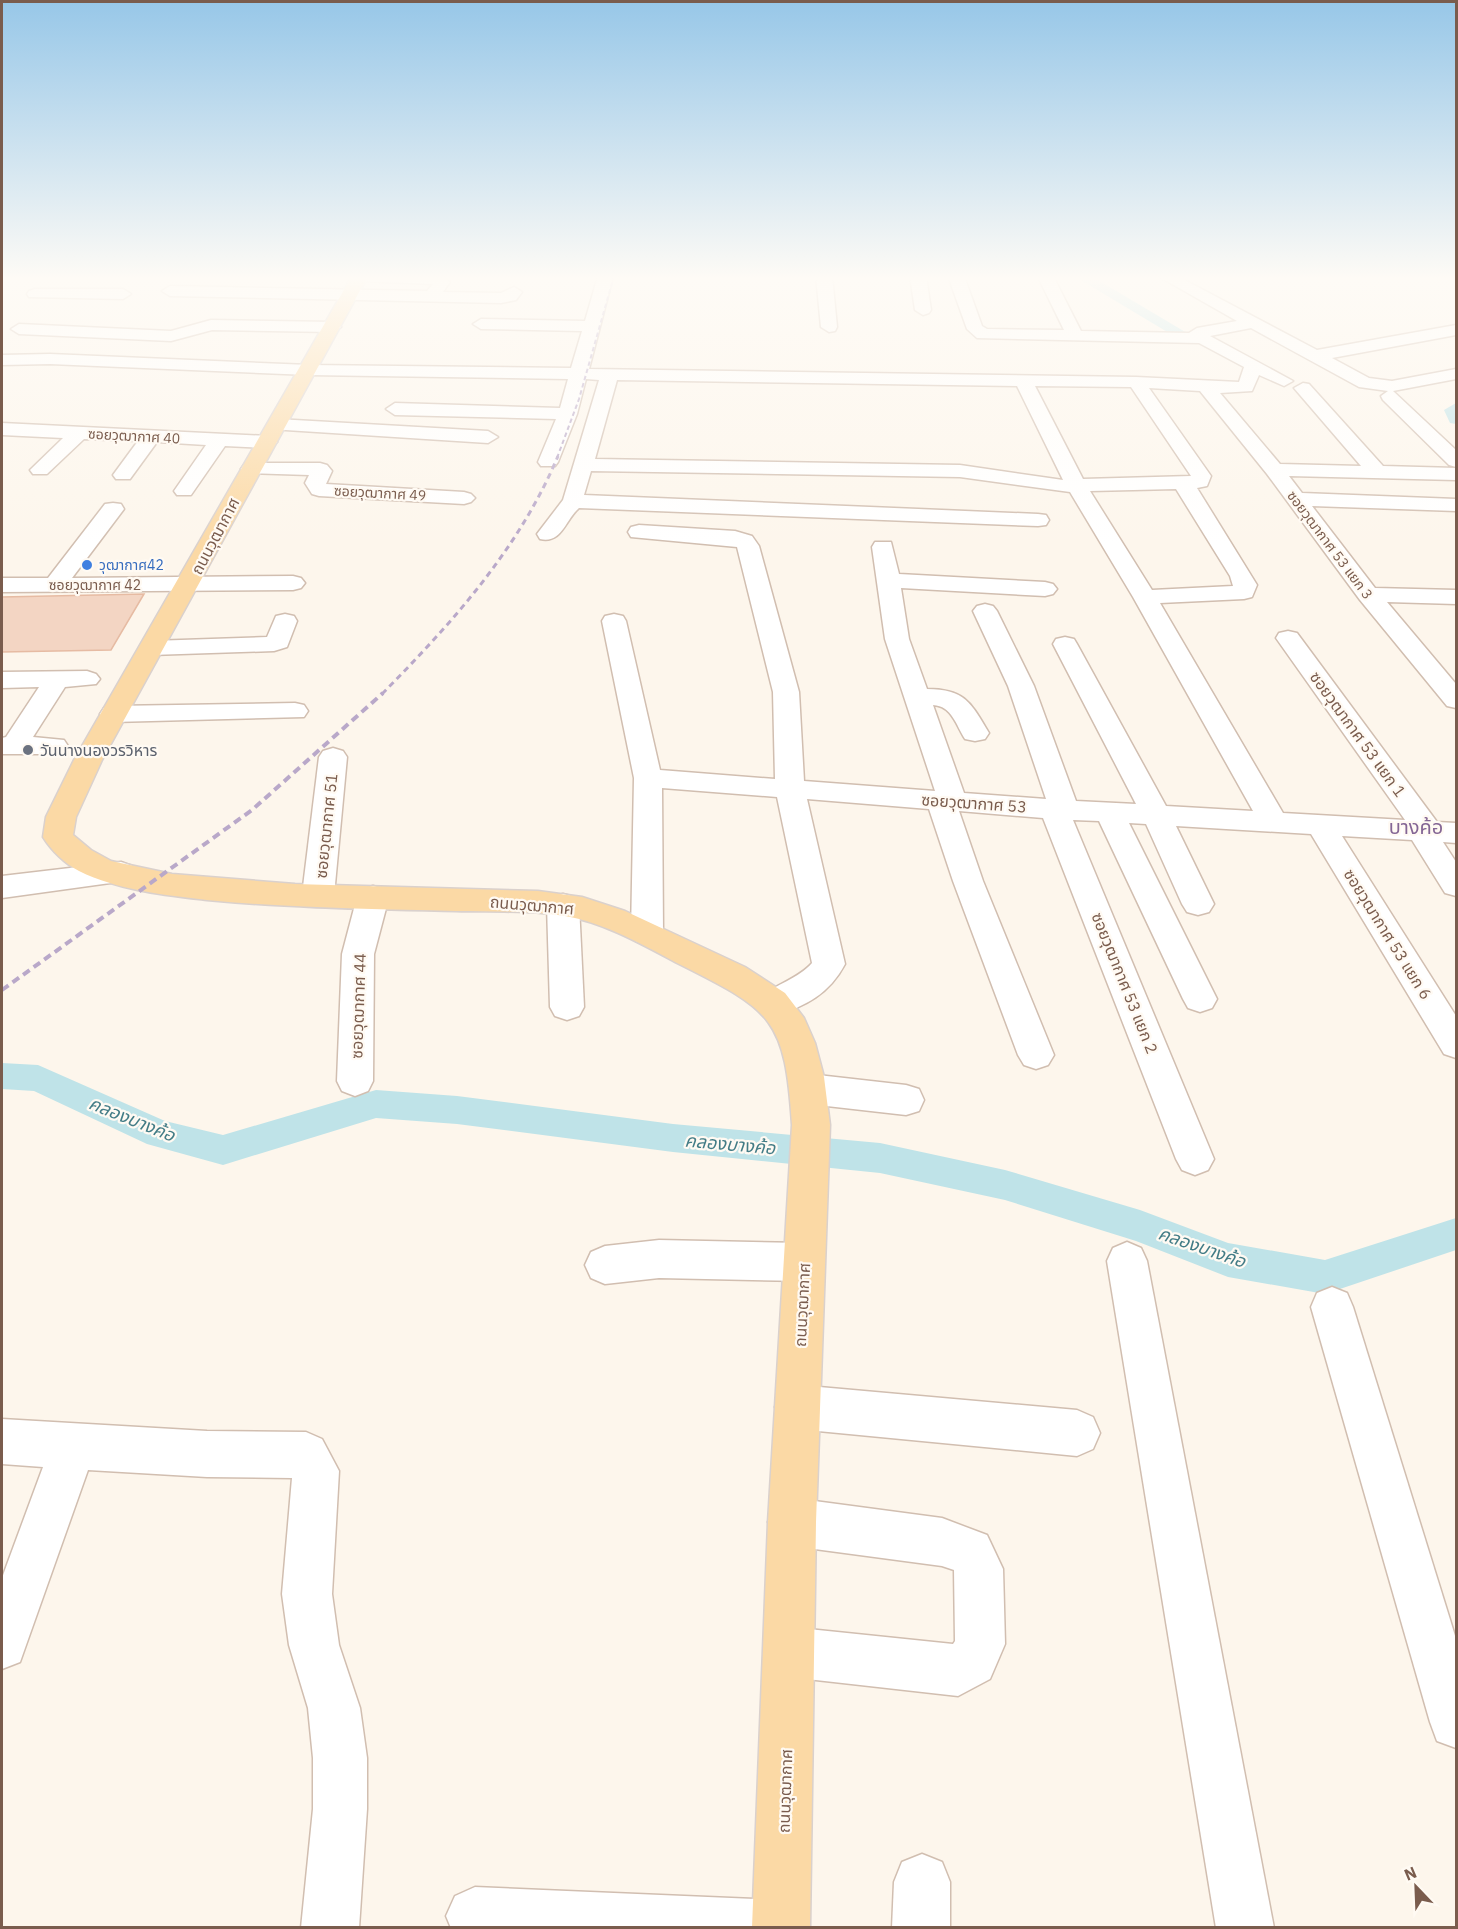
<svg xmlns="http://www.w3.org/2000/svg" width="1458" height="1929" font-family="'IBM Plex Sans','Noto Sans Thai',sans-serif">
<style>
.lines{fill:none;stroke-linecap:round;stroke-linejoin:round}
.canal{fill:#bfe3e8;fill-rule:evenodd}
.building{fill:#f3d5c3;stroke:#e6bba3;stroke-width:1.5}
.minor-casing{stroke:#d1beb0;stroke-width:3}
.major-casing{stroke:#dad1cd;stroke-width:3}
.minor{fill:#fff;fill-rule:evenodd}
.major{fill:#fbd9a5;fill-rule:evenodd}
.rail-far2{stroke:#b9a8c9;stroke-width:2;stroke-dasharray:4.5 3;stroke-linecap:butt}
.rail-far1{stroke:#b9a8c9;stroke-width:3;stroke-dasharray:6 4.5;stroke-linecap:butt}
.rail{stroke:#b9a8c9;stroke-width:4;stroke-dasharray:8 5;stroke-linecap:butt}
.shop-dot{fill:#3f7fe0;stroke:#fffaf3;stroke-width:2}
.worship-dot{fill:#6b7280;stroke:#fffaf3;stroke-width:2}
.labels{text-anchor:middle;dominant-baseline:central;stroke-width:4.5;stroke-linejoin:round;paint-order:stroke}
.far-street-label{font-size:14px;fill:#7a5c4d;stroke:#fffaf3}
.far-shop-label{font-size:14px;fill:#366cbe;stroke:#fffaf3;text-anchor:start}
.street-label{font-size:16px;fill:#7a5c4d;stroke:#fffaf3}
.worship-label{font-size:16px;fill:#5b616d;stroke:#fffaf3;text-anchor:start}
.water-label{font-size:18px;font-style:italic;fill:#437c86;stroke:#fffaf3}
.quarter-label{font-size:20px;fill:#846695;stroke:#fffaf3}
</style>
<rect width="100%" height="100%" fill="#fdf6ec"/>
<g class="lines">
<g class="canal">
<path d="M1074,276H1091L1187,333L1179,338L1174,336Z"/>
<path d="M1456,403V424L1450,423L1444,410Z"/>
<path d="M2,1063L38,1065L165,1121L223,1135L376,1090L457,1096L673,1124L880,1143L1005,1170L1140,1210L1228,1243L1325,1260L1456,1218V1250L1325,1294L1228,1277L1136,1241L1005,1200L880,1173L673,1152L457,1124L376,1118L223,1165L147,1144L34,1091L2,1089Z"/>
</g>
</g>
<path class="building" d="M144,594L111,650L2,652V597Z"/>
<g class="lines">
<defs>
<g id="minor">
<path d="M352,276H440L450,282L443,292L501,293L514,287L522,292L516,300L501,303L170,296L162,291L170,286L427,291L433,284L360,281Z"/>
<path d="M598,276L613,277L589,369L1136,377L1239,382L1244,367L1199,343L977,338L967,329L948,276H964L982,326L987,329L1064,330L1039,279L1041,276H1053L1081,331L1189,333L1197,328L1237,321L1158,276H1177L1317,350L1456,325V335L1332,358L1369,378L1392,381L1456,369V379L1393,391L1456,450V467L1449,465L1383,400L1381,396L1388,391L1359,387L1251,328L1210,336L1293,381L1284,386L1259,375L1252,391L1220,393L1280,464L1361,466L1294,388L1303,383L1309,384L1383,466L1456,468V480L1289,476L1302,493L1456,499V511L1312,506L1375,588L1456,590V604L1387,602L1456,684V708L1447,706L1360,600L1267,474L1200,391L1149,388L1211,476L1207,486L1197,488L1257,585L1252,597L1244,599L1160,603L1283,813L1405,820L1276,638L1279,633L1288,631L1297,633L1437,822L1456,823V843L1443,842L1456,862V896L1445,893L1412,840L1342,836L1456,1016V1058L1444,1054L1311,834L1176,826L1214,904L1209,912L1198,915L1187,912L1182,904L1146,824L1129,823L1217,999L1212,1008L1200,1012L1188,1008L1183,999L1099,821L1073,820L1214,1159L1208,1170L1195,1175L1182,1170L1176,1159L1043,818L959,811L983,881L1054,1055L1048,1065L1036,1069L1024,1065L1018,1055L953,881L929,809L807,799L845,964C829,994 806,1006 774,1016L762,1012L757,1003C765,987 797,981 812,963L777,797L662,788L663,933L658,941L647,945L636,941L631,933L634,778L602,621L605,616L614,614L623,616L626,621L660,770L775,779L773,692L737,547L631,537L628,532L631,527L639,525L735,531L752,536L759,546L799,692L804,781L935,791L885,639L872,547L875,542H891L899,574L1045,582L1053,584L1057,589L1053,594L1045,596L901,588L909,639L927,689C965,689 971,703 989,733L985,739L975,741L965,739C956,725 952,706 933,705L964,793L1046,799L1008,686L973,611L977,606L985,604L993,606L997,611L1034,686L1076,801L1136,804L1053,644L1056,639L1065,637L1074,639L1077,644L1166,806L1253,811L1133,597L1070,492L960,477L591,471L584,495L1038,514L1046,515L1049,520L1046,525L1038,526L579,508C565,520 562,544 540,539L537,534L563,500L599,380L586,379L577,414L558,462L555,466H541L538,462L556,419L395,415L386,409L395,403L560,408L568,379L309,375L50,364L2,365V355L50,354L309,365L571,368L582,331L481,329L473,324L481,319L585,321ZM617,380L1017,386L1063,480L960,465L595,459ZM1035,386L1131,387L1191,476L1083,479ZM1176,489L1230,576L1233,586L1152,590L1090,491Z"/>
<path d="M816,276H832L837,327L835,331L829,332L821,327Z"/>
<path d="M910,276H926L931,310L929,313L923,315L915,310Z"/>
<path d="M35,289H123L131,294L123,299L29,297L27,294L29,291Z"/>
<path d="M211,320L333,322L341,327L333,332L212,330L171,341L19,334L11,329L19,324L171,331Z"/>
<path d="M277,419L488,431L498,437L488,443L270,429L267,425Z"/>
<path d="M2,423L267,436L277,442L267,448L225,446L191,495H177L174,491L206,445L157,442L130,479H116L113,475L138,441L84,439L47,474H33L30,470L63,438L2,435Z"/>
<path d="M251,463H320L327,465L332,471L326,484L464,492L471,494L475,498L471,502L464,504L319,496L312,494L305,483L309,475L244,473L241,469L244,465Z"/>
<path d="M113,503L121,504L124,509L72,578L293,576L301,578L305,583L301,588L293,590L2,592V578H48L105,504Z"/>
<path d="M285,614L294,616L297,621L287,647L274,651L151,655L142,653L139,648L142,643L151,641L267,637L276,616Z"/>
<path d="M87,671L96,674L100,679L96,684L65,687L33,737L64,740L68,746L64,752L54,754H2V738L6,737L39,687L2,688V672Z"/>
<path d="M295,703L304,705L308,711L304,717L113,722L104,720L100,714L104,708L113,706Z"/>
<path d="M333,748L343,751L347,757L334,895L329,903L318,906L307,903L302,895L319,757L323,751Z"/>
<path d="M121,862L132,866L136,873L132,880L2,898V876Z"/>
<path d="M373,886L384,889L389,897L374,954L373,1081L368,1091L355,1096L342,1091L337,1081L342,954L357,897L362,889Z"/>
<path d="M563,894L574,897L579,905L584,1007L579,1016L567,1020L555,1016L550,1007L547,905L552,897Z"/>
<path d="M809,1074L906,1085L919,1089L924,1100L919,1111L906,1115L809,1104L796,1099L791,1089L796,1079Z"/>
<path d="M659,1240L804,1243L818,1249L824,1262L818,1275L804,1281L659,1278L605,1284L591,1278L585,1265L591,1252L605,1246Z"/>
<path d="M1127,1242L1141,1248L1147,1261L1274,1928H1216L1107,1261L1113,1248Z"/>
<path d="M1332,1287L1347,1293L1353,1307L1456,1639V1748L1437,1741L1430,1722L1311,1307L1317,1293Z"/>
<path d="M797,1385L1077,1410L1093,1417L1100,1433L1093,1449L1077,1456L797,1429L781,1423L775,1407L781,1391Z"/>
<path d="M2,1419L207,1431L306,1432L322,1439L339,1471L332,1594L339,1645L360,1708L367,1758V1809L359,1928H301L313,1809V1758L308,1708L289,1645L282,1594L292,1478L207,1477L88,1470L20,1662L2,1669V1578L43,1467L2,1464Z"/>
<path d="M792,1498L942,1518L987,1535L1003,1569L1005,1644L990,1679L958,1696L789,1677L771,1670L764,1652L771,1634L789,1627L953,1644L955,1641L954,1570L942,1566L792,1546L775,1539L768,1522L775,1505Z"/>
<path d="M922,1854L942,1862L950,1882V1928H892L894,1882L902,1862Z"/>
<path d="M475,1887L755,1899L775,1908L784,1928H451L446,1916L455,1896Z"/>
</g>
<path id="major" d="M352,276H368L102,760L76,817L73,835L91,850L111,861L172,874L295,884L538,891L582,897L625,911L745,967L785,993L804,1018L815,1043L824,1077L830,1125L816,1522L810,1928H752L768,1522L792,1125C785,1019 773,1011 681,965C645,946 606,923 565,916C529,910 492,912 456,911C373,909 290,908 207,900C165,895 117,890 79,871C65,864 51,850 43,837L46,817L74,760Z"/>
</defs>
<use href="#minor" class="minor-casing"/>
<use href="#major" class="major-casing"/>
<use href="#minor" class="minor"/>
<use href="#major" class="major"/>
<path class="rail-far2" d="M557,458L579,399L614,276"/>
<path class="rail-far1" d="M382,694C451,624 519,549 558,456"/>
<path class="rail" d="M2,990L252,810L383,693"/>
</g>
<linearGradient id="sky" x2="0" y2="1"><stop stop-color="#97c7e8"/><stop offset="0.51" stop-color="#fefbf6"/><stop offset="1" stop-color="#fefbf6" stop-opacity="0"/></linearGradient>
<rect width="1458" height="546" fill="url(#sky)"/>
<circle class="shop-dot" cx="87" cy="565" r="6"/>
<circle class="worship-dot" cx="28" cy="750" r="6"/>
<g class="labels">
<g class="far-street-label">
<text transform="translate(134 436) rotate(3)">ซอยวุฒากาศ 40</text>
<text transform="translate(380 493) rotate(3)">ซอยวุฒากาศ 49</text>
<text transform="translate(1330 545) rotate(53)">ซอยวุฒากาศ 53 แยก 3</text>
<text x="95" y="585">ซอยวุฒากาศ 42</text>
</g>
<g class="far-shop-label">
<text x="99" y="565">วุฒากาศ42</text>
</g>
<g class="street-label">
<text transform="translate(215 536) rotate(-62)">ถนนวุฒากาศ</text>
<text transform="translate(1358 734) rotate(54)">ซอยวุฒากาศ 53 แยก 1</text>
<text transform="translate(974 803) rotate(4)">ซอยวุฒากาศ 53</text>
<text transform="translate(326 826) rotate(-84)">ซอยวุฒากาศ 51</text>
<text transform="translate(532 905) rotate(5)">ถนนวุฒากาศ</text>
<text transform="translate(1388 934) rotate(58)">ซอยวุฒากาศ 53 แยก 6</text>
<text transform="translate(1125 983) rotate(68)">ซอยวุฒากาศ 53 แยก 2</text>
<text transform="translate(358 1006) rotate(-88)">ซอยวุฒากาศ 44</text>
<text transform="translate(802 1305) rotate(-87)">ถนนวุฒากาศ</text>
<text transform="translate(785 1791) rotate(-88)">ถนนวุฒากาศ</text>
</g>
<g class="worship-label">
<text x="40" y="750">วันนางนองวรวิหาร</text>
</g>
<g class="water-label">
<text transform="translate(132 1119) rotate(22)">คลองบางค้อ</text>
<text transform="translate(730 1144) rotate(5)">คลองบางค้อ</text>
<text transform="translate(1202 1247) rotate(19)">คลองบางค้อ</text>
</g>
<g class="quarter-label">
<text x="1416" y="826">บางค้อ</text>
</g>
</g>
<rect width="1458" height="1929" fill="none" stroke="#7a5c4d" stroke-width="6"/>
<g transform="translate(1416 1887) rotate(337)" stroke="#fffaf3" stroke-width="4.5" paint-order="stroke">
<path d="M0-4.5L10 22L0 15L-10 22Z" fill="#7a5c4d"/>
<text y="-9" font-size="16" font-weight="bold" text-anchor="middle" fill="#7a5c4d">N</text>
</g>
</svg>
